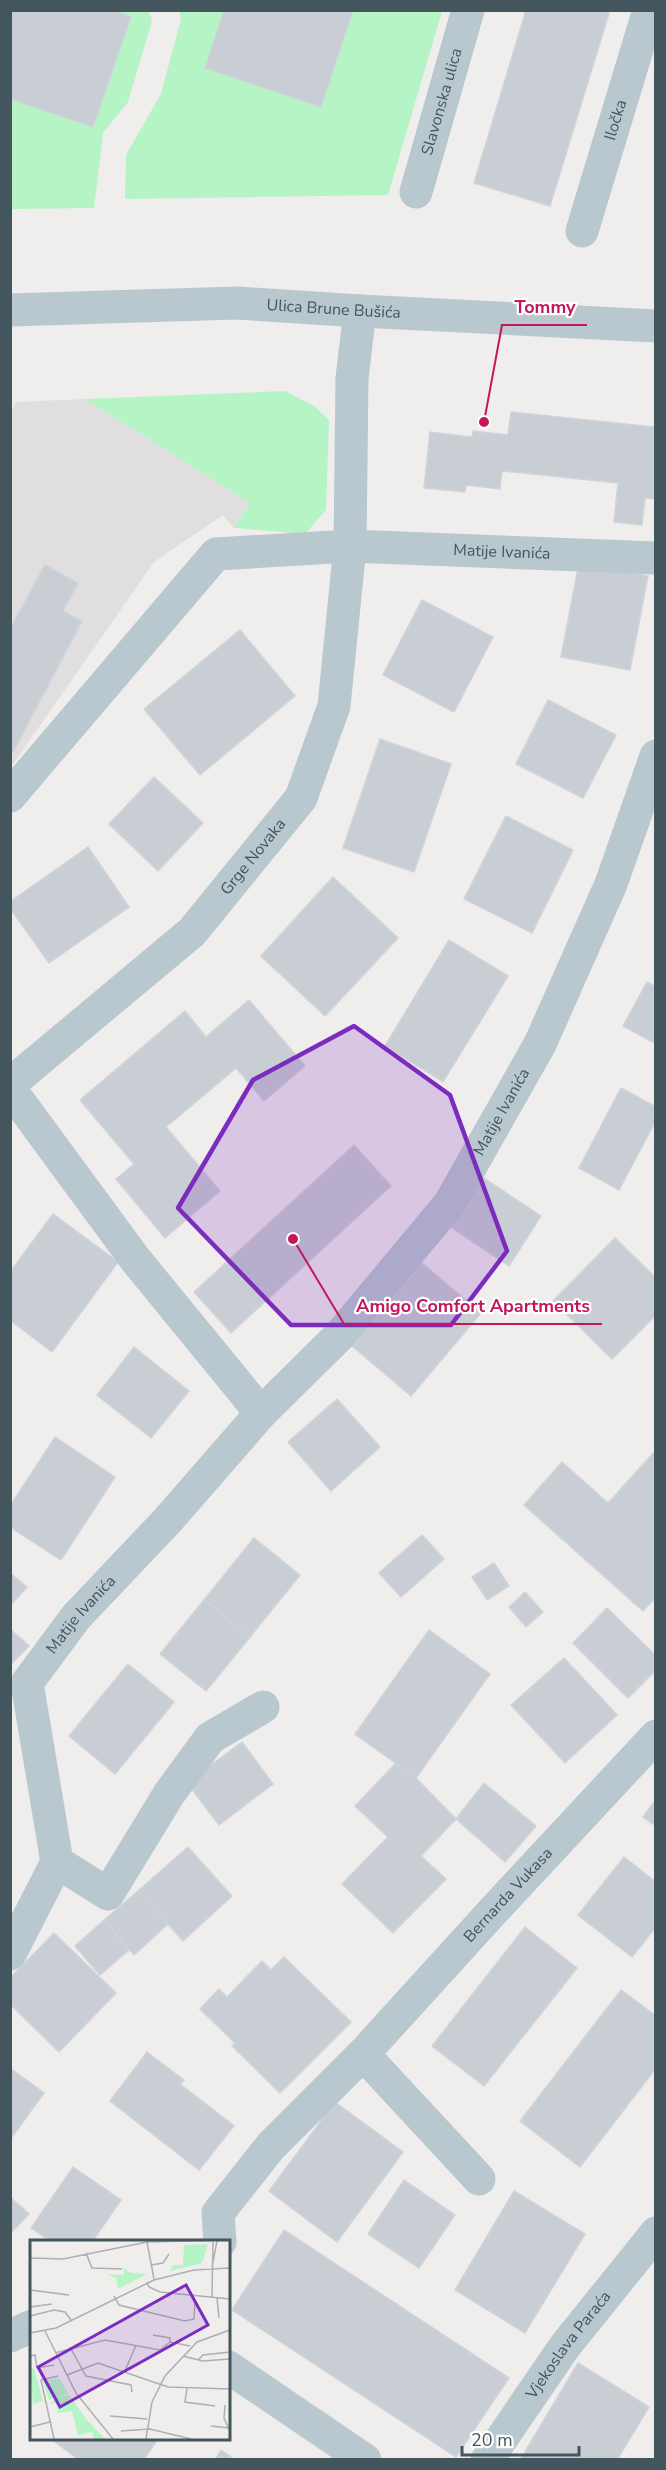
<svg xmlns="http://www.w3.org/2000/svg" width="666" height="2470" font-family="'Nunito Sans',sans-serif">
<style>
.education{fill:#e1dedf}
.green{fill:#b5f4c4}
.building{fill:#c8ced3;stroke:#d0d4da;stroke-width:1.5}
.lines{fill:none;stroke-linecap:round;stroke-linejoin:round}
.minor{stroke:#b9c8ce;stroke-width:33}
.marked{fill:#7b2cbf;fill-opacity:0.2;stroke:#7b2cbf;stroke-width:4.5;stroke-linejoin:round}
.labels{text-anchor:middle;dominant-baseline:central;stroke-width:4.5;stroke-linejoin:round;paint-order:stroke}
.street-label{font-size:16px;fill:#43555d;stroke:#fff}
.inset-road{fill:none;stroke:#abb0b3;stroke-width:1.5}
.view{fill:#7b2cbf;fill-opacity:0.15;stroke:#7b2cbf;stroke-width:3}
.inset-edge{fill:none;stroke:#43555d;stroke-width:3}
.leader{fill:none;stroke:#c2185b;stroke-width:2}
.callout-dot{fill:#c2185b;stroke:#fff;stroke-width:2}
.callout-label{font-size:18px;text-anchor:middle;font-weight:bold;fill:#c2185b;stroke:#fff;stroke-width:4.5;stroke-linejoin:round;paint-order:stroke}
</style>
<rect width="100%" height="100%" fill="#f0eded"/>
<path class="education" d="M85,399L250,503L234,528L223,515L154,562L11,767L10,413L16,402Z"/>
<g class="green">
<path d="M10,11H149L152,21L128,102L103,133L94,208L11,209Z"/>
<path d="M179,11H442L388,195L125,199L126,155L161,94L181,19Z"/>
<path d="M285,391L314,406L329,420L326,510L305,534L234,528L250,503L85,399Z"/>
</g>
<g class="building">
<path d="M10,10H111L131,17L93,127L10,99Z"/>
<path d="M224,10H353L321,107L205,68Z"/>
<path d="M526,10H610L550,206L474,183Z"/>
<path d="M511,412L654,427L656,416V499L645,498L642,525L614,522L618,483L502,471L500,489L466,485L465,492L424,488L430,432L472,437L473,431L508,435Z"/>
<path d="M579,563L648,576L630,670L561,657Z"/>
<path d="M45,565L78,583L63,611L82,621L13,752L10,751V629Z"/>
<path d="M422,600L493,637L454,712L383,675Z"/>
<path d="M240,630L295,696L200,775L144,709Z"/>
<path d="M548,700L616,735L583,798L516,764Z"/>
<path d="M380,739L451,764L414,872L343,848Z"/>
<path d="M154,777L203,823L158,871L109,824Z"/>
<path d="M506,816L573,850L532,933L464,899Z"/>
<path d="M88,847L129,907L49,963L10,908V902Z"/>
<path d="M333,877L398,938L325,1016L261,956Z"/>
<path d="M449,940L508,976L443,1082L385,1046Z"/>
<path d="M647,982L656,987V1044L623,1026Z"/>
<path d="M249,1000L305,1066L264,1101L236,1068L166,1127L220,1191L165,1238L116,1179L134,1164L80,1100L185,1011L206,1037Z"/>
<path d="M621,1088L656,1107V1120L619,1190L579,1168Z"/>
<path d="M354,1145L391,1186L231,1333L194,1292Z"/>
<path d="M479,1175L541,1216L509,1266L446,1224Z"/>
<path d="M53,1214L118,1262L52,1352L10,1320V1272Z"/>
<path d="M615,1238L656,1278V1315L612,1359L553,1301Z"/>
<path d="M422,1263L481,1313L411,1396L352,1346Z"/>
<path d="M134,1347L189,1391L151,1438L97,1395Z"/>
<path d="M337,1399L380,1447L331,1491L288,1442Z"/>
<path d="M55,1437L115,1477L61,1560L10,1527V1506Z"/>
<path d="M656,1450V1597L643,1611L524,1505L562,1462L608,1503Z"/>
<path d="M422,1535L444,1559L401,1597L379,1573Z"/>
<path d="M254,1538L300,1575L250,1637L204,1600Z"/>
<path d="M494,1563L509,1586L487,1600L472,1577Z"/>
<path d="M10,1573L27,1587L10,1606Z"/>
<path d="M525,1592L543,1612L526,1627L509,1607Z"/>
<path d="M204,1600L250,1637L206,1691L160,1654Z"/>
<path d="M607,1608L656,1656V1670L628,1698L573,1643Z"/>
<path d="M10,1629L29,1646L10,1665Z"/>
<path d="M429,1630L490,1674L416,1778L355,1734Z"/>
<path d="M564,1658L617,1715L565,1763L511,1705Z"/>
<path d="M128,1664L174,1702L115,1774L69,1736Z"/>
<path d="M242,1742L273,1784L219,1825L187,1783Z"/>
<path d="M396,1763L416,1778L456,1819L421,1856L446,1879L393,1933L342,1884L388,1837L355,1806Z"/>
<path d="M484,1783L536,1826L505,1862L456,1819Z"/>
<path d="M656,1799V1826L643,1817Z"/>
<path d="M188,1847L232,1896L183,1941L138,1891Z"/>
<path d="M624,1857L656,1882V1927L632,1957L578,1915Z"/>
<path d="M138,1891L168,1924L134,1955L104,1920Z"/>
<path d="M104,1920L129,1950L100,1975L75,1946Z"/>
<path d="M525,1927L577,1968L484,2086L432,2046Z"/>
<path d="M54,1933L116,1993L59,2052L10,2004V1978Z"/>
<path d="M284,1957L351,2022L280,2093L232,2046L235,2043L200,2009L219,1989L227,1997L262,1961L271,1970Z"/>
<path d="M621,1990L656,2016V2068L580,2167L520,2121Z"/>
<path d="M147,2052L184,2080L180,2084L234,2126L199,2170L110,2101Z"/>
<path d="M10,2068L44,2093L10,2140Z"/>
<path d="M335,2102L403,2152L337,2242L269,2191Z"/>
<path d="M73,2167L121,2200L92,2242H52L31,2228Z"/>
<path d="M404,2180L455,2215L419,2268L368,2234Z"/>
<path d="M514,2191L585,2234L525,2333L455,2290Z"/>
<path d="M10,2197L29,2214L10,2234Z"/>
<path d="M284,2230L509,2378L456,2457L232,2310Z"/>
<path d="M578,2363L649,2407L617,2460H520Z"/>
<path d="M50,2438H159L143,2460H79Z"/>
<path d="M221,2450L235,2460H215Z"/>
</g>
<g class="lines">
<g class="minor">
<path id="s1" d="M416,192L468,10"/>
<path id="s2" d="M582,231L649,10"/>
<path id="s3" d="M10,310L237,303L360,311L656,326"/>
<path id="s4" d="M10,796L216,554L350,546L656,558"/>
<path id="s5" d="M10,1084L192,932L301,798L334,706L350,546L352,378L360,311"/>
<path d="M10,1089L135,1259L261,1413"/>
<path d="M57,1862L108,1894L169,1794L210,1738L263,1707"/>
<path id="s6" d="M10,1954L57,1862L27,1683L76,1617L167,1521L261,1413L340,1335L450,1203L540,1044L611,884L656,756"/>
<path d="M363,2054L479,2179"/>
<path id="s7" d="M220,2242L218,2213L271,2146L363,2054L494,1910L656,1736"/>
<path d="M10,2336L32,2326"/>
<path d="M228,2367L365,2460"/>
<path id="s8" d="M487,2460L565,2346L656,2233"/>
</g>
</g>
<path class="marked" d="M354,1026L450,1095L507,1251L451,1325H291L178,1208L253,1080Z"/>
<g class="labels">
<g class="street-label">
<text stroke="none"><textPath href="#s1" startOffset="94">Slavonska ulica</textPath></text>
<text stroke="none"><textPath href="#s2" startOffset="116">Iločka</textPath></text>
<text stroke="none"><textPath href="#s3" startOffset="324">Ulica Brune Bušića</textPath></text>
<text stroke="none"><textPath href="#s4" startOffset="604">Matije Ivanića</textPath></text>
<text stroke="none"><textPath href="#s5" startOffset="334">Grge Novaka</textPath></text>
<text stroke="none"><textPath href="#s6" startOffset="1030">Matije Ivanića</textPath></text>
<text stroke="none"><textPath href="#s6" startOffset="372">Matije Ivanića</textPath></text>
<text stroke="none"><textPath href="#s7" startOffset="460">Bernarda Vukasa</textPath></text>
<text stroke="none"><textPath href="#s8" startOffset="141">Vjekoslava Paraća</textPath></text>
</g>
</g>
<g transform="translate(30 2240)">
<rect width="200" height="200" fill="#f0eded"/>
<path d="M178,4L172,23L140,31L143,25H153L154,5ZM94,28L101,33L117,34L88,49L86,38L78,34L94,35ZM4,128L13,161L3,164L0,129ZM29,138L38,153L19,160L13,141ZM39,155L57,180L75,199H64L62,192L48,195L42,171L28,173L26,163L20,164L26,157Z" fill="#b5f4c4"/>
<path class="inset-road" d="M117,2L124,39M56,13L62,28L92,29M0,18L33,19L117,2L194,0M121,25L133,23L139,14M182,27L187,1M117,42L119,47L130,52L200,59M0,50L39,55M84,56L89,65L155,81L164,79L165,62M182,57L183,2M187,58L189,78M0,67L22,64M0,76L24,70L35,72L41,80M15,91L46,153L83,199M0,93L26,88L124,40L164,30L200,28M123,95L140,98V102M40,107L56,136L101,145L102,152M25,113L75,100L130,110L140,102L160,106M0,116L5,115L7,128L24,125M153,116L173,121L200,119M168,120L173,115L200,112M95,131L106,105M37,135L68,123L138,147L200,149M157,148L155,162L185,166M195,165L194,178L200,191M80,176L117,179M181,186L199,188M0,187L20,182M91,191L120,189L161,199M24,199L11,140L28,136M116,199L122,162L135,136L167,102L200,90"/>
<path class="view" d="M156,45L178,85L30,167L8,127Z"/>
<rect width="200" height="200" class="inset-edge"/>
</g>
<path class="leader" d="M484 422L502 325H587M293 1239L344 1324H602"/>
<g class="callout-dot">
<circle cx="484" cy="422" r="6"/>
<circle cx="293" cy="1239" r="6"/>
</g>
<g class="callout-label">
<text x="545" y="313">Tommy</text>
<text x="473" y="1312">Amigo Comfort Apartments</text>
</g>
<rect width="666" height="2470" fill="none" stroke="#43555d" stroke-width="24"/>
<path d="M462 2446v9h117v-9" fill="none" stroke="#43555d" stroke-width="3"/>
<text x="471" y="2446" font-size="18" fill="#43555d" stroke="#ffffff" stroke-width="4.5" paint-order="stroke">20 m</text>
</svg>
